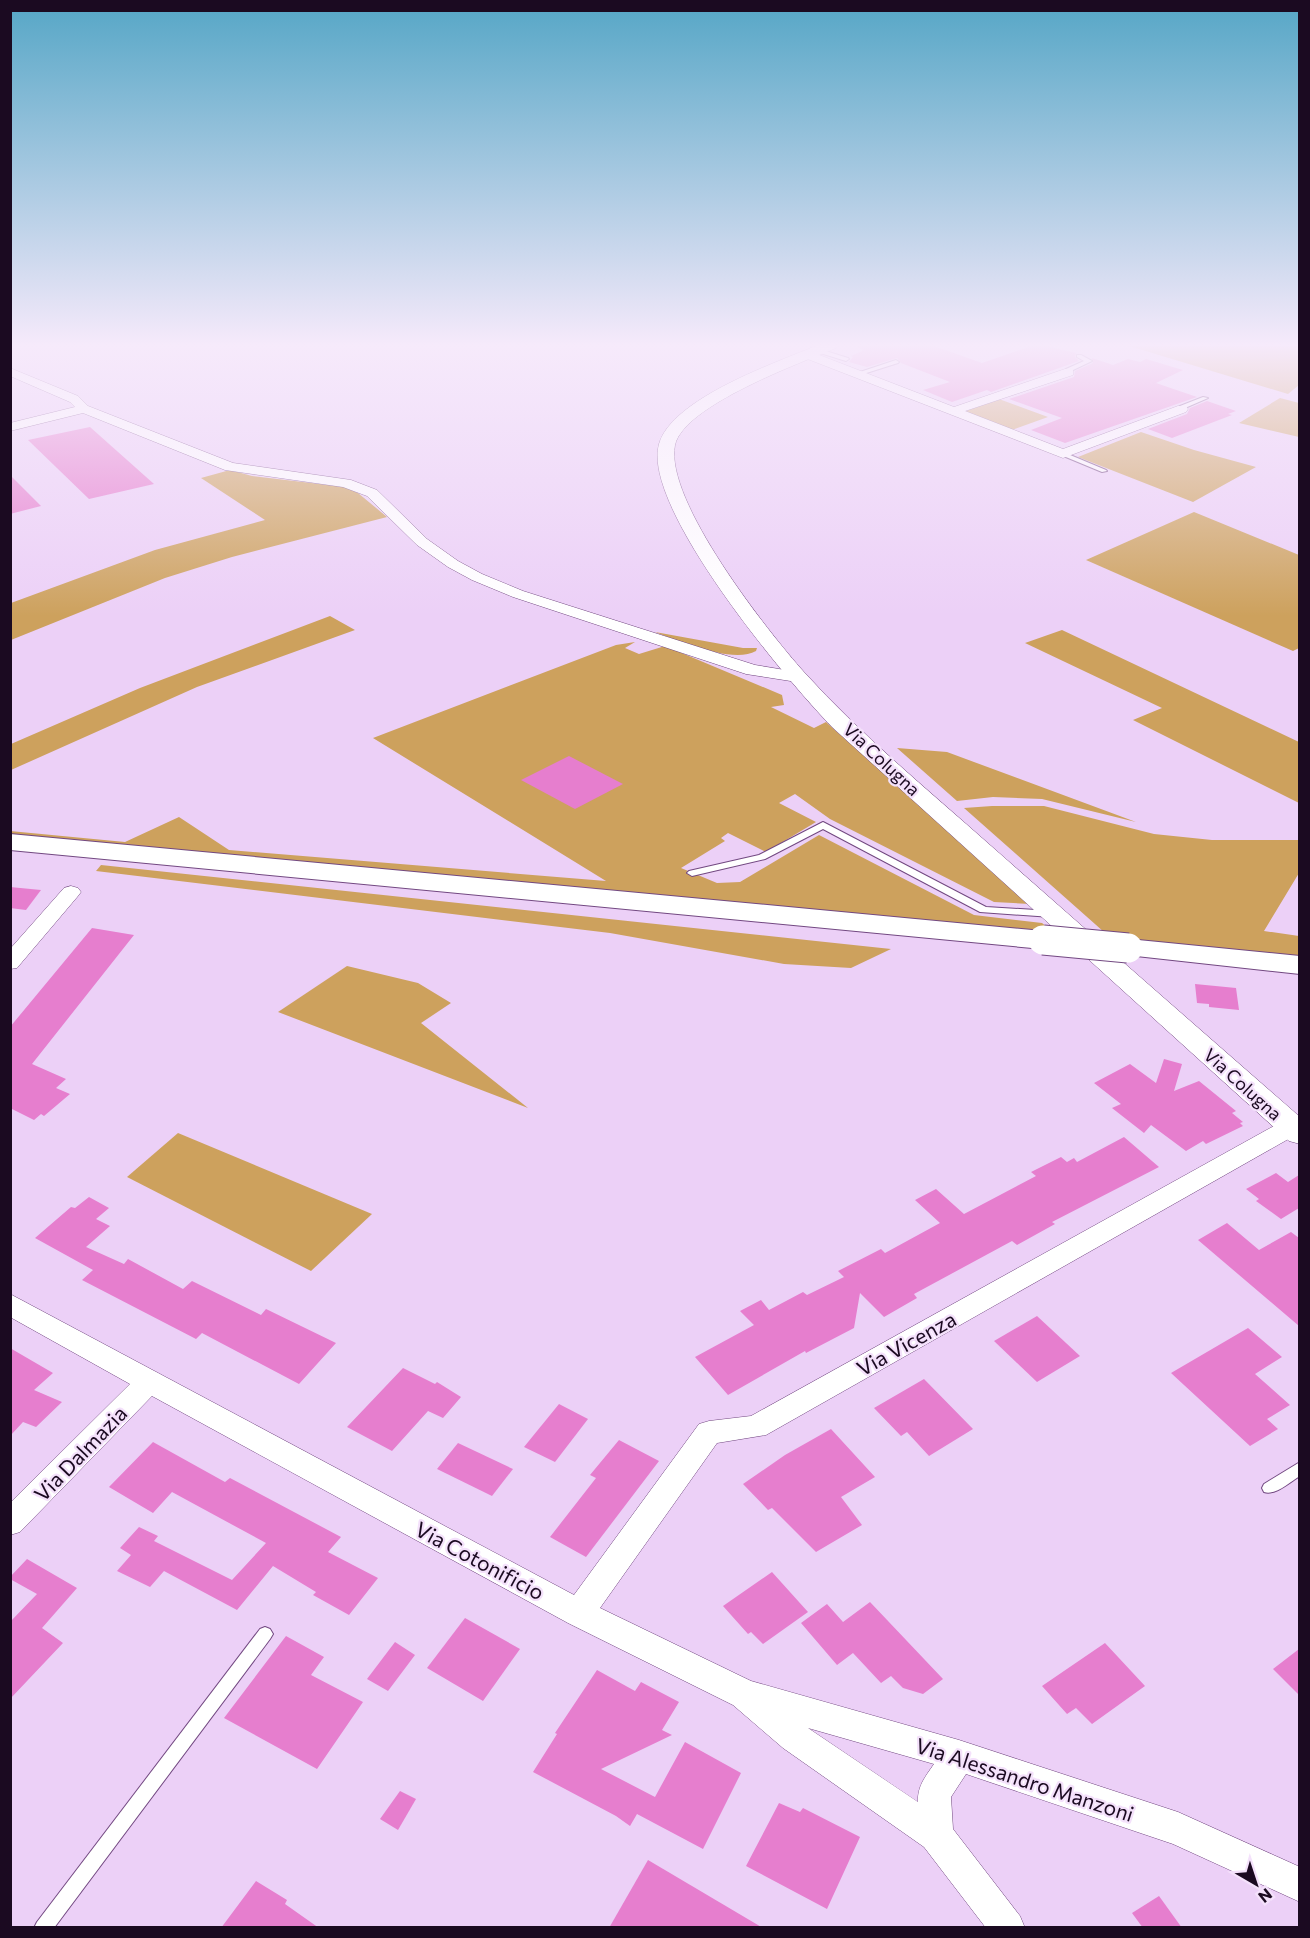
<svg xmlns="http://www.w3.org/2000/svg" width="1310" height="1938" font-family="Commissioner,sans-serif">
<style>
.green{fill:#cda15d}
.building{fill:#e67ece}
.lines{fill:none;stroke-linecap:round;stroke-linejoin:round}
.service-casing{stroke:#724881;stroke-width:2}
.minor-casing{stroke:#724881;stroke-width:1}
.tertiary-casing{stroke:#724881;stroke-width:1}
.secondary-casing{stroke:#724881;stroke-width:2}
.service{fill:#fff;fill-rule:evenodd}
.minor{fill:#fff;fill-rule:evenodd}
.tertiary{fill:#fff;fill-rule:evenodd}
.secondary{fill:#fff;fill-rule:evenodd}
.secondary-bridge-casing{stroke:#724881;stroke-width:31;stroke-linecap:butt}
.secondary-bridge{stroke:#fff;stroke-width:29}
.labels{text-anchor:middle;dominant-baseline:central;stroke-width:4.5;stroke-linejoin:round;paint-order:stroke}
.street-label{font-size:18px;fill:#1b0a21;stroke:#f4e1fb}
.near-street-label{font-size:21px;fill:#1b0a21;stroke:#f4e1fb}
</style>
<rect width="100%" height="100%" fill="#ecd0f7"/>
<g class="green">
<path d="M1126,345H1299V385L1288,394Z"/>
<path d="M1280,398L1299,403V437L1239,423Z"/>
<path d="M999,399L1048,417L1012,430L963,412Z"/>
<path d="M1141,432L1194,450L1256,467L1193,502L1078,457Z"/>
<path d="M230,470L252,476L345,487L358,493L387,517L232,557L165,578L11,640V603L155,550L265,520L201,478Z"/>
<path d="M1194,512L1299,555V648L1293,651L1086,560Z"/>
<path d="M330,616L355,630L197,687L11,770V744L140,688Z"/>
<path d="M1062,630L1299,742V803L1133,720L1162,708L1025,643Z"/>
<path d="M655,632L743,648H757L756,651C733,664 678,641 655,632Z"/>
<path d="M635,642L625,648L639,654L665,646L782,695L784,705L771,707L814,728L826,722L1030,904L994,902L830,819L795,794L779,803L816,822L766,852L728,833L721,838L725,841L681,868L717,883L740,882L819,835L974,915L1042,923L1061,938L11,837L10,831L125,842L179,817L229,850L606,881L373,738L616,645Z"/>
<path d="M897,748L947,752L1136,822L1042,799L993,797L957,801Z"/>
<path d="M992,806H1044L1154,834L1212,840H1299V873L1264,931L1299,936V957L1113,940L964,808Z"/>
<path d="M101,865L891,949L851,968L784,964L610,933L96,871Z"/>
<path d="M347,966L418,983L451,1003L421,1023L528,1108L278,1012Z"/>
<path d="M178,1133L372,1214L311,1271L127,1177Z"/>
</g>
<g class="building">
<path d="M857,345H931L982,363L1034,345H1042L1076,353L1075,357L1079,361L991,392L987,390L952,402L923,390L950,382L901,363L897,358L867,367L849,362L853,357L851,356L864,350L857,347Z"/>
<path d="M1092,358L1113,365L1128,359L1140,362L1146,359L1183,370L1156,383L1197,397L1065,443L1031,430L1062,418L1009,399L1074,377L1075,371L1093,363Z"/>
<path d="M1207,401L1236,411L1228,414L1232,415L1172,438L1148,429L1187,414L1190,408Z"/>
<path d="M90,427L154,484L89,499L28,440Z"/>
<path d="M10,475L41,506L10,514Z"/>
<path d="M569,756L623,784L575,809L521,780Z"/>
<path d="M10,887L41,890L26,910L10,908Z"/>
<path d="M92,928L134,935L32,1064L66,1079L56,1088L70,1094L44,1116L41,1114L34,1120L10,1108V1027Z"/>
<path d="M1195,984L1236,988L1239,1010L1209,1007V1004L1197,1003Z"/>
<path d="M1164,1059L1182,1064L1174,1091L1199,1081L1236,1111L1232,1113L1243,1122L1240,1123L1243,1126L1206,1144L1203,1141L1186,1151L1151,1125L1144,1133L1112,1108L1121,1104L1094,1083L1130,1064L1156,1083Z"/>
<path d="M1124,1137L1159,1167L1052,1222L1055,1224L1017,1245L1012,1241L914,1294L917,1298L884,1317L860,1293L854,1328L806,1353L805,1351L728,1395L695,1357L754,1325L740,1311L761,1300L769,1310L803,1292L807,1295L844,1277L838,1271L881,1249L885,1253L940,1223L915,1200L936,1189L964,1214L1036,1176L1031,1172L1061,1157L1067,1162L1074,1158L1077,1162Z"/>
<path d="M1276,1173L1288,1182L1299,1175V1208L1281,1219L1256,1201L1259,1199L1246,1189Z"/>
<path d="M89,1197L109,1208L96,1219L110,1226L86,1247L124,1264L128,1259L183,1289L192,1281L261,1315L266,1309L336,1343L299,1384L202,1333L196,1339L82,1280L93,1270L35,1238L71,1207L75,1208Z"/>
<path d="M1227,1223L1259,1250L1291,1232L1299,1238V1326L1198,1240Z"/>
<path d="M1037,1316L1080,1356L1037,1382L994,1341Z"/>
<path d="M1248,1328L1282,1357L1255,1374L1290,1405L1267,1419L1278,1429L1250,1446L1171,1373Z"/>
<path d="M10,1348L53,1373L34,1390L62,1402L36,1427L23,1422L10,1436Z"/>
<path d="M403,1368L435,1384L437,1382L461,1397L443,1418L428,1411L392,1451L347,1427Z"/>
<path d="M924,1379L973,1429L929,1456L907,1432L901,1436L874,1408Z"/>
<path d="M559,1404L588,1419L555,1462L524,1447Z"/>
<path d="M831,1429L875,1477L841,1497L862,1525L816,1552L772,1508L768,1510L743,1484L785,1455Z"/>
<path d="M619,1440L659,1461L586,1557L550,1537L596,1478L590,1475Z"/>
<path d="M153,1442L225,1482L230,1478L341,1537L328,1552L378,1578L349,1615L313,1595L316,1592L273,1566L237,1610L164,1571L150,1587L117,1571L131,1555L120,1548L139,1527L158,1536L154,1541L232,1580L266,1543L172,1492L153,1513L109,1487Z"/>
<path d="M458,1443L513,1469L492,1496L437,1469Z"/>
<path d="M27,1559L77,1588L42,1628L63,1643L10,1699V1622L37,1594L10,1579V1577Z"/>
<path d="M772,1572L808,1612L763,1644L751,1632L748,1634L723,1606Z"/>
<path d="M870,1602L943,1679L923,1694L903,1688L891,1676L881,1683L853,1653L837,1665L801,1623L827,1604L843,1622Z"/>
<path d="M465,1618L520,1649L483,1701L427,1668Z"/>
<path d="M286,1636L324,1657L311,1675L363,1702L317,1769L224,1718Z"/>
<path d="M395,1642L415,1655L388,1691L367,1679Z"/>
<path d="M1105,1643L1145,1686L1092,1724L1076,1708L1067,1714L1042,1686Z"/>
<path d="M1299,1649V1695L1273,1669Z"/>
<path d="M597,1670L635,1691L641,1682L679,1702L662,1730L672,1735L601,1769L655,1797L685,1742L741,1773L703,1849L637,1814L630,1826L616,1816L533,1772L557,1734L555,1733Z"/>
<path d="M400,1791L416,1799L398,1830L380,1819Z"/>
<path d="M779,1803L800,1812L803,1808L860,1837L827,1909L746,1866Z"/>
<path d="M648,1860L763,1928H609Z"/>
<path d="M256,1881L287,1900L285,1904L319,1928H221Z"/>
<path d="M1159,1896L1182,1928H1143L1132,1913Z"/>
</g>
<g class="lines">
<defs>
<g id="service">
<path d="M819,349L848,358L849,359L846,361L817,352V350Z"/>
<path d="M1077,355H1081L1092,361L1071,371V373H1067L1066,369L1084,361L1077,357Z"/>
<path d="M896,360L899,362L898,363L857,376L854,374Z"/>
<path d="M1203,397L1208,398L1185,408L1184,410L1179,409L1180,406Z"/>
<path d="M1063,452L1106,470L1107,471L1102,472L1061,455L1060,454Z"/>
<path d="M823,822L986,907L1052,911L1057,914L1052,917L980,912L823,829L765,859L692,876L687,873L689,871L759,855Z"/>
<path d="M1300,1462V1476C1290,1482 1275,1496 1264,1492L1262,1488L1264,1484Z"/>
<path d="M265,1627L270,1629L273,1634L270,1639L54,1928H34L37,1922L260,1629Z"/>
</g>
<g id="minor">
<path d="M809,351L954,407L1065,369H1073V375L965,411L1063,449L1178,406H1186L1188,409L1186,412L1063,458L805,358L803,355Z"/>
<path d="M10,368L78,396L88,406L233,463L351,480L377,490L427,539L458,561L482,574L523,591L755,665L797,672L805,677L797,682L746,674L513,597L472,580L448,567L417,545L367,496L343,487L225,470L83,413L10,431V423L75,407L70,402L10,376Z"/>
<path d="M71,886L78,888L81,892L78,896L17,968L10,969V949L64,888Z"/>
<path d="M1291,1119L1299,1121V1133L766,1435L717,1443L600,1608L751,1681L959,1740L1178,1812L1300,1867V1902L1173,1844L966,1774L951,1797L953,1829L1020,1916L1025,1928H986L924,1847L783,1748L733,1705L568,1623L152,1396L20,1532L10,1535V1503L130,1384L10,1317V1294L574,1595L699,1424L709,1421L751,1416L1283,1121ZM808,1728L934,1764C925,1777 917,1787 918,1802Z"/>
</g>
<path id="tertiary" d="M818,345H838L836,348C801,363 684,405 675,445C664,500 768,632 804,672C861,735 927,789 990,845C1093,936 1196,1026 1300,1117V1144L1289,1141L832,727C788,682 641,507 659,444C672,398 778,362 818,345Z"/>
<g id="secondary">
<path d="M10,834L1043,931L1053,934L1058,940L1053,946L1043,949L10,850Z"/>
<path d="M1128,939L1300,956V974L1118,954L1113,948L1118,942Z"/>
</g>
</defs>
<use href="#service" class="service-casing"/>
<use href="#minor" class="minor-casing"/>
<use href="#tertiary" class="tertiary-casing"/>
<use href="#secondary" class="secondary-casing"/>
<use href="#service" class="service"/>
<use href="#minor" class="minor"/>
<use href="#tertiary" class="tertiary"/>
<use href="#secondary" class="secondary"/>
<defs>
<path id="secondary-bridge" d="M1043,940L1128,948"/>
</defs>
<use href="#secondary-bridge" class="secondary-bridge-casing"/>
<use href="#secondary-bridge" class="secondary-bridge"/>
</g>
<linearGradient id="sky" x2="0" y2="1"><stop stop-color="#55a6c6"/><stop offset="0.56" stop-color="#f6eafb"/><stop offset="1" stop-color="#f6eafb" stop-opacity="0"/></linearGradient>
<rect width="1310" height="616" fill="url(#sky)"/>
<g class="labels">
<g class="street-label">
<text transform="translate(882 759) rotate(43)">Via Colugna</text>
<text transform="translate(1243 1084) rotate(42)">Via Colugna</text>
</g>
<g class="near-street-label">
<text transform="translate(906 1343) rotate(-29)">Via Vicenza</text>
<text transform="translate(80 1453) rotate(-46)">Via Dalmazia</text>
<text transform="translate(480 1560) rotate(28)">Via Cotonificio</text>
<text transform="translate(1025 1779) rotate(18)">Via Alessandro Manzoni</text>
</g>
</g>
<rect width="1310" height="1938" fill="none" stroke="#1b0a21" stroke-width="24"/>
<g transform="translate(1256 1884) rotate(141)" stroke="#f4e1fb" stroke-width="4.5" paint-order="stroke">
<path d="M0-4.5L10 22L0 15L-10 22Z" fill="#1b0a21"/>
<text y="-9" font-size="16" font-weight="bold" text-anchor="middle" fill="#1b0a21">N</text>
</g>
</svg>
